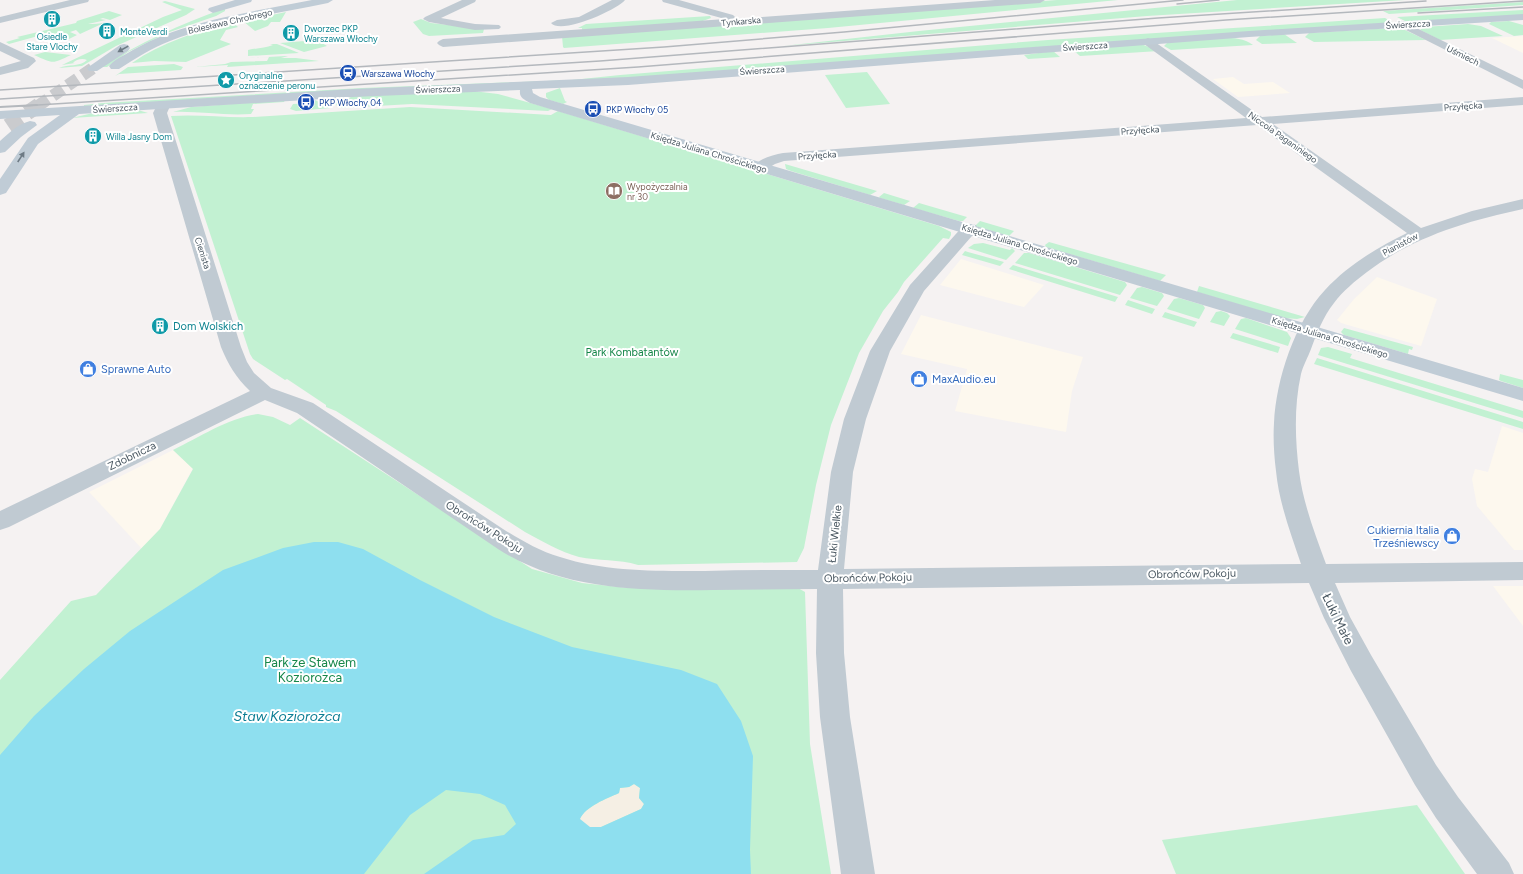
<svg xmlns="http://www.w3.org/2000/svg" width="1523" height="874" font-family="Figtree,sans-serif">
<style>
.commercial{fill:#fdf8ee}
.green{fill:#c2f1d2}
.sand{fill:#f5efe4}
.water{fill:#8edfef;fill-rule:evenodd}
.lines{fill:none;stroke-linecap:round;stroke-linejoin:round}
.secondary-tunnel-far1{stroke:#cacbce;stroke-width:12;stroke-dasharray:12 6;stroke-linecap:butt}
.secondary-tunnel{stroke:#cacbce;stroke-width:15;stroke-dasharray:15 8;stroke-linecap:butt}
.street{fill:#c0cad2;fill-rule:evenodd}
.secondary{fill:#c0ccd6;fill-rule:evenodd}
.rail-far1{stroke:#b4b8bd;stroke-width:1.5}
.rail{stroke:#b4b8bd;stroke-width:2}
.oneway{fill:#6d7a84}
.labels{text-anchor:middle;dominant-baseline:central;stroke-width:4;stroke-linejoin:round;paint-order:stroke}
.far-street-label{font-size:9px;fill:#495761;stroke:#fff}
.far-culture-label{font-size:9px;fill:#0d838f;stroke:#fff;text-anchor:start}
.far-transit-label{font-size:9px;fill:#164399;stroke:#fff;text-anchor:start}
.far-education-label{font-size:9px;fill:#785e54;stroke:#fff;text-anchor:start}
.culture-label{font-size:11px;fill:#0d838f;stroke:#fff;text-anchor:start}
.park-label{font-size:11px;fill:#168649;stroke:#fff}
.shop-label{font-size:11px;fill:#366cbe;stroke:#fff;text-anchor:start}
.street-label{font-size:11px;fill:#495761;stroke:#fff}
.near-street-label{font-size:13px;fill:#495761;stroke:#fff}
.near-park-label{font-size:13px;fill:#168649;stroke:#fff}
.near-water-label{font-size:14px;font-style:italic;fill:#0b7d93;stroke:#fff}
</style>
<rect width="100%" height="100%" fill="#f5f2f2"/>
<g class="commercial">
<path d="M1523,36V53L1492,38Z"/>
<path d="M1233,77L1244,84L1273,82L1290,93L1238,97L1213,79Z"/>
<path d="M961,259L1044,285L1024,307L940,285Z"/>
<path d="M1377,277L1437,299L1421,346L1341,323L1337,320L1354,299Z"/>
<path d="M921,315L1083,357L1072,391L1066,432L955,411L967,369L901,354Z"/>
<path d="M1502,426L1523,433V550H1514L1477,506L1472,479L1475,469L1488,472Z"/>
<path d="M173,450L193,468L160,529L142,549L89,492Z"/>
<path d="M1493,586H1523V626Z"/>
</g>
<g class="green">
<path d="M1057,0H1118L828,28L564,48L563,47L562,36Z"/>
<path d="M1237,0H1405L1147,16L783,46L919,31Z"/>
<path d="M165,1L195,9L186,15L116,46L82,66L59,68C68,64 80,67 87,60C83,58 76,59 73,63H75L62,65L163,17L182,10L162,2Z"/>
<path d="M1523,2V5L1389,14L1383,11Z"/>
<path d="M223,9H225V11L216,16L167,33L128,52L107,67H101C139,43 181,24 223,9Z"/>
<path d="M1523,10V15L1407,22L1397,17Z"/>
<path d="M109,11L122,15L110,20L103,18L100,19L106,20L88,24C94,24 99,24 106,22L80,34L76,30L70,32L77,35L63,42L51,36L54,35L49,33L9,44L6,42L20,38L17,37L76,23L77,21Z"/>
<path d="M286,12L280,22H271L268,26L255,31L243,21Z"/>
<path d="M710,16L711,18L700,22L582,31V28H578L586,24Z"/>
<path d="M1385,18L1394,23L667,76L84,106V105L103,103L362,88L572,80L620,75L1048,40Z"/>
<path d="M421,19L431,23L484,29L483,33L429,36L423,34L413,22Z"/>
<path d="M1509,21L1523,25V35L1514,36L1489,24L1491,22Z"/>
<path d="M232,22L238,27L226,30L220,40L231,44L186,62L154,61L132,63C162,42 196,32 232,22Z"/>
<path d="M1468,24L1481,26L1503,36L1440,40L1420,30L1424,27Z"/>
<path d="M1391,28L1405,30L1426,40L1314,42L1305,37L1309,33Z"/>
<path d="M1284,34L1297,43L1262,44L1256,40L1260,36Z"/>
<path d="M1224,38C1234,38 1244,38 1253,45L1171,50L1164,46L1168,42Z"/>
<path d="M317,40L327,46L304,52L280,43Z"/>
<path d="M270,44H277L299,53L248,56V50C257,48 265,48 273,45Z"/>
<path d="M1141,44L1159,51L1080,56L1073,50Z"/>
<path d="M1053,51L1060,57L1028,59L1024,55Z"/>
<path d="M45,52L71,55C52,64 54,64 34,55Z"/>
<path d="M286,56H288L281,58H296L319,61L227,67L228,65L195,67L225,64L231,62L267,61L269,57L249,58Z"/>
<path d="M174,64L183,67L181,70L119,74L115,76L128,67Z"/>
<path d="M867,72L890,104L846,108L825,75Z"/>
<path d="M560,88L565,101L567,102L563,104L549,100L546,97V93Z"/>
<path d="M473,91L498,94L552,109L548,111L412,104L342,108L326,100L350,98L351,96Z"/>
<path d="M285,100L284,102L253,104L251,109H254L251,114C225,116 199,111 173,112L191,107Z"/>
<path d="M315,100L331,108L296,111L290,109L293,104L314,103Z"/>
<path d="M410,107L551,115L558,111L939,226L951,232V235L949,239L943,238L904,282L898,292L883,311L859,353L831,425L816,485L804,548L797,562L638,565C619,559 598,561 579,557C560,552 542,541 525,532L336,411L326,407V405L287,379L285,380L253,359L250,354L171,116C198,114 225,118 253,117Z"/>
<path d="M138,110L148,113L72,118L97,112Z"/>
<path d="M785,164L877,191L870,195L791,171L786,169Z"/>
<path d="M884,193L910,201L904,205L880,198L879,197Z"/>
<path d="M919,203L967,217L963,221H959L913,208Z"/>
<path d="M980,221L1014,231L1009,236L975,226Z"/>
<path d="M1049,242L1166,275L1160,281L1046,247L1045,245Z"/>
<path d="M983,243L1010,250L1012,248L1015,251L1006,260L968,248L974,244Z"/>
<path d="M965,251L968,252L1004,262L1000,266L962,255Z"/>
<path d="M1024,253H1029L1125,282L1127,285L1120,295L1015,263Z"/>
<path d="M1013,265L1118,297L1115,302L1009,269Z"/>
<path d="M1199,286L1305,317L1297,319L1284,318L1197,292Z"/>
<path d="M1142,287L1162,293L1164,296L1157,306L1130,298L1137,288Z"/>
<path d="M1179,298L1203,305L1205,308L1199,319L1167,309L1174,299Z"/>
<path d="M1128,300L1155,309L1152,314L1125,305Z"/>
<path d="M1221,311L1227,313L1230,316L1224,326L1210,322L1216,312Z"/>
<path d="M1165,312L1197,322L1194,327L1162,317Z"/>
<path d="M1246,318L1287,332L1291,338L1288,346L1235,329L1241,319Z"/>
<path d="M1344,328L1413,347L1412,350L1409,349L1408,354L1344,335L1341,332Z"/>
<path d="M1233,333L1280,347L1278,353L1230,338Z"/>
<path d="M1328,347L1352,354L1350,358L1523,411V418L1318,355L1321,348Z"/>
<path d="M1317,358L1523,422V429L1314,364Z"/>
<path d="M1500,374L1523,380V388L1501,381L1499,380Z"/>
<path d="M258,414L273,417L290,425L300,418L532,569L582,583L629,588L791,584L805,592L810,744L831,874H0V680L71,601L96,595L160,529L193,469L173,450C200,437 228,418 258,414Z"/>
<path d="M1417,805L1465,874H1176L1162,840Z"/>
</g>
<path class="sand" d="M634,784L640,788L639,798L644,804L641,809L601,827L590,828L579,819C587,806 606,799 619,793L620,788L629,787Z"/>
<path class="water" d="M314,542H338L363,549L420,580L494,617L572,647L681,670L717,684L741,721L753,756L750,850L751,874H424L473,840L504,835L516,824L505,805L480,794L446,790L410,815L364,874H0V755L34,716L84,669L130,631L223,570L283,548ZM634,784L640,788L639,798L644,804L641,809L601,827H590L580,819C586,806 606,799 619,793L620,788L629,787Z"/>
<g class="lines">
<path class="secondary-tunnel-far1" d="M38,106L93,68"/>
<path class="secondary-tunnel" d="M8,126L39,105"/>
<g class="street">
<path d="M70,0H89L88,2L0,23V17Z"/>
<path d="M462,0H476L475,2L441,18L475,24L499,25L501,27L499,29L475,30L429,22L423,19L425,17Z"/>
<path d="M612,0H625C617,10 561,35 551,23L557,20L579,17Z"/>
<path d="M662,0H679L733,15L735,17L733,19L995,0H1045L1040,3L443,47L439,45L437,43L439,41L443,39L725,19L663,2Z"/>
<path d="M1402,21L1523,80V89L1398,26L1396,24L1398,22Z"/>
<path d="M1148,38L1152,40L1262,117L1523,97V105L1273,124L1421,228L1472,211L1523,199V209C1467,221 1413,237 1367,272C1355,281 1343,291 1334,303C1323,317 1317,333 1311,349C1308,357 1303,366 1301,374C1294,406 1295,439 1299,471C1303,503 1315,534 1326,564L1523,562V580L1335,583L1350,617L1371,655L1436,765L1458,797L1509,863L1514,874H1477L1436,818L1415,785L1351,671L1324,618L1309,583L843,589L844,653L850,717L875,874H841L820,717L816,653L817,589C782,589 748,590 713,590C640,591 562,590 498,549L297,413L265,400L9,527L0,530V511L250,391C236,378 228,364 221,347L153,113L159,101H169L171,104L167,113L241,347L247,362L254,373L271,388L313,403L503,529C521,540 539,551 560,557C606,572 657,571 705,571C743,570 781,570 818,570L831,472L844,419L870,351L910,285L964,225L970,224L976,225L978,229L924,291L890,351L866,419L853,472L844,569L1301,564C1291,534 1279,503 1276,471C1274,455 1273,438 1274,423C1276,379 1295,322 1325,290C1348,265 1378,247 1407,233L1257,125L784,161L775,164L765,170L760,171L755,170L753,167C759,158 773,155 783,153L1246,118L1144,44L1142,42L1144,40Z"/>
<path d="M0,42L34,58L36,61L28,68L0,75V67L21,61L0,51Z"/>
</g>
<g class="secondary">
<path d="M235,0H252L251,2L213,13L208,10L209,8Z"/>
<path d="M312,0H333L328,3C275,14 221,21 170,41C152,48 136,58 119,69H111L109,66C113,61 120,57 126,54C182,20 249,13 312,0Z"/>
<path d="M1523,14V20L1249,37L628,85L532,89L533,93L540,97L1523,388V401L530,103C524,99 519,98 520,90L353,97L79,114L38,144L6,193L0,195V179L28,138L60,115L0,119V111L353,89L628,77L1249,31Z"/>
<path d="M124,44L128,45L130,48L128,51L97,71H89L87,68L120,45Z"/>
<path d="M30,121L35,122L37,125L21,137L5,152L0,153V141C9,133 18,124 30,121Z"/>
</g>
<g class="rail-far1">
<path d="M1177,4L1219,0"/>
<path d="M1418,13L1523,7"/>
<path d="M0,90L664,47L844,32L1183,0"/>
<path d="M0,99L600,61L1158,18L1426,1"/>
<path d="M22,106L638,67L1226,20L1523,1"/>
</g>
<path class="rail" d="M0,107L37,105"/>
</g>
<defs><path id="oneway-solid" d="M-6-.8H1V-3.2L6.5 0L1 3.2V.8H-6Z"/></defs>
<g class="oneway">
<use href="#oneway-solid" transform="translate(123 49) rotate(151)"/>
<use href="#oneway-solid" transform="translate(21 157) rotate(-57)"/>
</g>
<defs>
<symbol id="building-disc" viewBox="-11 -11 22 22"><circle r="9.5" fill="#0f9aa8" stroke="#fff"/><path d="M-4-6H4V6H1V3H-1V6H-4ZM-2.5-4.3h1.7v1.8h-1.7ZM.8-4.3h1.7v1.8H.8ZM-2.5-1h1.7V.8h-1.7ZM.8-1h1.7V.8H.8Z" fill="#fff"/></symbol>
<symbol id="station-disc" viewBox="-11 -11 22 22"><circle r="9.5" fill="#1a4fb4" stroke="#fff"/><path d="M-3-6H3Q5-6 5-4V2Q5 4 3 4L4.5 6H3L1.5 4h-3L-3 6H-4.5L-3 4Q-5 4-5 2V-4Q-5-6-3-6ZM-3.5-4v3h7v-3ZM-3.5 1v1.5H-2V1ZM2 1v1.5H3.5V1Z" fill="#fff"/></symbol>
<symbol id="sight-disc" viewBox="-11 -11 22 22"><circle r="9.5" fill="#0f9aa8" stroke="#fff"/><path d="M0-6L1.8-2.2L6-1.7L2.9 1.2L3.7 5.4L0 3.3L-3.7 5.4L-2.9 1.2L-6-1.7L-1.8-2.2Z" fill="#fff"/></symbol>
<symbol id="bus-disc" viewBox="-11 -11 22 22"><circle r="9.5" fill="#1a4fb4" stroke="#fff"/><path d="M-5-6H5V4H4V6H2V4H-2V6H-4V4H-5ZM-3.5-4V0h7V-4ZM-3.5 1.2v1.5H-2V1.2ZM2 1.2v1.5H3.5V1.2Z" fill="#fff"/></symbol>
<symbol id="library-disc" viewBox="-11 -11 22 22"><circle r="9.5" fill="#8d6e63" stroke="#fff"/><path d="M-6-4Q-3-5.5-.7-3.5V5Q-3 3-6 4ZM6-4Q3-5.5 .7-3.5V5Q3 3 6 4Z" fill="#fff"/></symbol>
<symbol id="shop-disc" viewBox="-11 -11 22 22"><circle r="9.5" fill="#3f7fe0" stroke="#fff"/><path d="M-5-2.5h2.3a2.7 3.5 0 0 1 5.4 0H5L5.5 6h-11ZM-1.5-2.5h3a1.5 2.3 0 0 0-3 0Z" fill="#fff"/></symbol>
</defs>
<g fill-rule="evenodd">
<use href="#building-disc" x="42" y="9" width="20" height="20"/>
<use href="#building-disc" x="97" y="21" width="20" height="20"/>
<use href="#building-disc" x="281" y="23" width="20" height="20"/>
<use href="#station-disc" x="338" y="63" width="20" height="20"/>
<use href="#sight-disc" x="216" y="70" width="20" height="20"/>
<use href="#bus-disc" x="296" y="92" width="20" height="20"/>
<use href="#bus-disc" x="583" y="99" width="20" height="20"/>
<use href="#building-disc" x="83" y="126" width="20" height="20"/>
<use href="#library-disc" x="604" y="181" width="20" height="20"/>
<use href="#building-disc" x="150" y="316" width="20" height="20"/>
<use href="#shop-disc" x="78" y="359" width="20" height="20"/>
<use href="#shop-disc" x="909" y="369" width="20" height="20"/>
<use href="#shop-disc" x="1442" y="526" width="20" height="20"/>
</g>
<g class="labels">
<g class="far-street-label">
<text transform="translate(230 21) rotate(-13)">Bolesława Chrobrego</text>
<text transform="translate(741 21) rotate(-5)">Tynkarska</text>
<text transform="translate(1408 24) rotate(-3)">Świerszcza</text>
<text transform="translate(1085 46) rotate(-4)">Świerszcza</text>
<text transform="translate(1463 55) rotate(26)">Uśmiech</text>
<text transform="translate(762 70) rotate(-4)">Świerszcza</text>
<text transform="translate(438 89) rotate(-2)">Świerszcza</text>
<text transform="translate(1463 106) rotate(-4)">Przyłęcka</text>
<text transform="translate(115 108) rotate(-4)">Świerszcza</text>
<text transform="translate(1140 130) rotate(-4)">Przyłęcka</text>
<text transform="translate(1283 137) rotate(35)">Niccola Paganiniego</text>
<text transform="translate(709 152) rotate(17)">Księdza Juliana Chrościckiego</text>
<text transform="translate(817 155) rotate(-4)">Przyłęcka</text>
<text transform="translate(1020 244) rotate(17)">Księdza Juliana Chrościckiego</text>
<text transform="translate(1400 244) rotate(-28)">Pianistów</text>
<text transform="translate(203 253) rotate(72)">Cienista</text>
<text transform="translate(1330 337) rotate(17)">Księdza Juliana Chrościckiego</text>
</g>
<g class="far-culture-label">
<text x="304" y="28">Dworzec PKP<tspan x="304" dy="10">Warszawa Włochy</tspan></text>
<text x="120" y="31">MonteVerdi</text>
<text x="52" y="36" text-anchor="middle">Osiedle<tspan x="52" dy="10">Stare Vlochy</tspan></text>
<text x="239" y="75">Oryginalne<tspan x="239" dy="10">oznaczenie peronu</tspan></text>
<text x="106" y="136">Willa Jasny Dom</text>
</g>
<g class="far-transit-label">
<text x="361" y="73">Warszawa Włochy</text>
<text x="319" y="102">PKP Włochy 04</text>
<text x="606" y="109">PKP Włochy 05</text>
</g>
<g class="far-education-label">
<text x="627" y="186">Wypożyczalnia<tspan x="627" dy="10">nr 30</tspan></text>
</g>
<g class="culture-label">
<text x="173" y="326">Dom Wolskich</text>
</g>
<g class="park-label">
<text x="632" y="352">Park Kombatantów</text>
</g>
<g class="shop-label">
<text x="101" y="369">Sprawne Auto</text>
<text x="932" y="379">MaxAudio.eu</text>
<text x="1439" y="530" text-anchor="end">Cukiernia Italia<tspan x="1439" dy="13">Trześniewscy</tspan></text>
</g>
<g class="street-label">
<text transform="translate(132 456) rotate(-26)">Zdobnicza</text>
<text transform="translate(484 527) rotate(32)">Obrońców Pokoju</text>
<text transform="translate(835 534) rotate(-84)">Łuki Wielkie</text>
<text transform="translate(1192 574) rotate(-1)">Obrońców Pokoju</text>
<text transform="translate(868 578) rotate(-1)">Obrońców Pokoju</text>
</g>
<g class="near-street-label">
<text transform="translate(1338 619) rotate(64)">Łuki Małe</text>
</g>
<g class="near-park-label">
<text x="310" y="662">Park ze Stawem<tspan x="310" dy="15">Koziorożca</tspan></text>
</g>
<g class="near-water-label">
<text x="287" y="716">Staw Koziorożca</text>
</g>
</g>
</svg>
